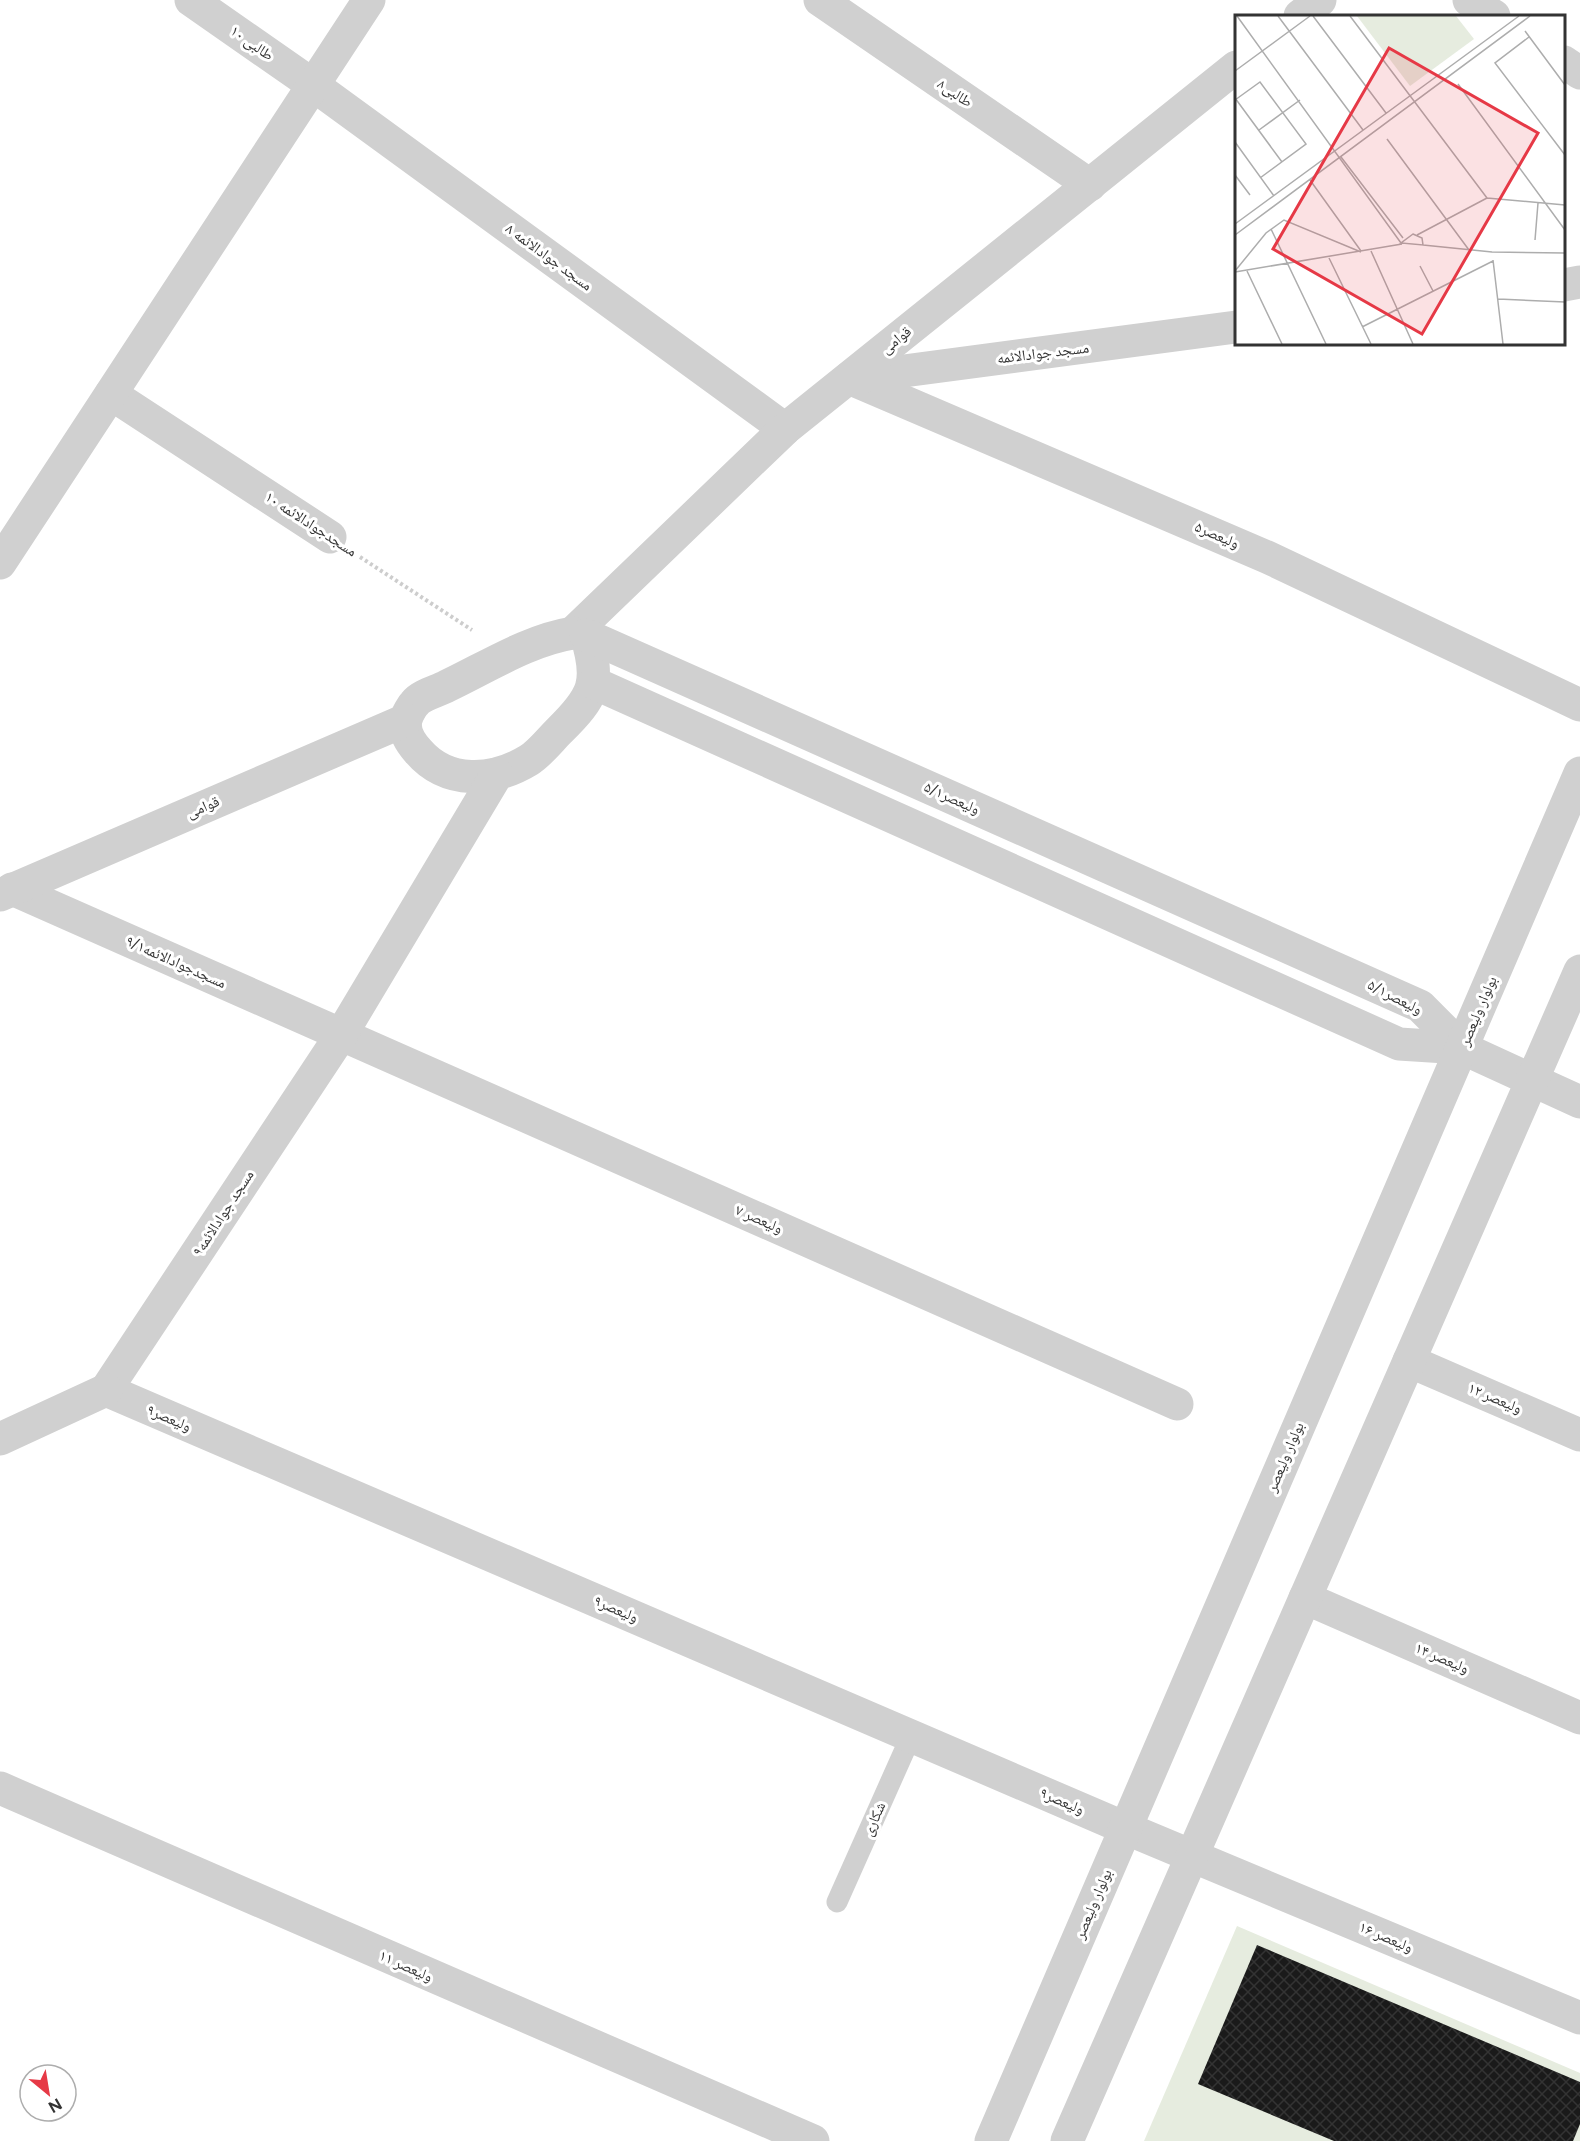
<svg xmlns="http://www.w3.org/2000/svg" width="1580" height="2141" font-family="Figtree,'Noto Naskh Arabic',sans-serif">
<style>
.grass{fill:#e6ecdf}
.building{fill:url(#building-cross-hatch)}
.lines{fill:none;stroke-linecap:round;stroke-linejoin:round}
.path{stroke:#cdcdcd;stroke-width:4;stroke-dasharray:3 3;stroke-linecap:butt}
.service{stroke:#d0d0d0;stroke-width:21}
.minor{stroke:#d0d0d0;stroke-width:33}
.tertiary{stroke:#d0d0d0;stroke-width:33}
.labels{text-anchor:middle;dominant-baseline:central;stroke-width:6;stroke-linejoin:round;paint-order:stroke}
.street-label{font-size:15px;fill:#333;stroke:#fff}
.inset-road{fill:none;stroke:#adadad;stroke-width:1.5}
.view{fill:#e63946;fill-opacity:0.15;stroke:#e63946;stroke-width:3}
.inset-edge{fill:none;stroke:#333;stroke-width:3}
</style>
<defs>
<pattern id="building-cross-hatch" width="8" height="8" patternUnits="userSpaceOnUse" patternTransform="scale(1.5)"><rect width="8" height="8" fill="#1a1a1a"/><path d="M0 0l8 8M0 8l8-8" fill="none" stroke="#333"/></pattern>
</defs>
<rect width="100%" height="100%" fill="#fff"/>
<path class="grass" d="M1237,1926L1580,2073V2141H1144Z"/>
<path class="building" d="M1257,1945L1580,2082V2124L1573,2141H1334L1198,2084Z"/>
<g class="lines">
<path class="path" d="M360,557L472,630"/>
<path class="service" d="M837,1902L911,1736"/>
<g class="minor">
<path d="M191,0L313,85L785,429"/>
<path d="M820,0L1090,185"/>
<path d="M1469,0L1494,16"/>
<path d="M1300,16L1320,0"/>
<path d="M1564,62L1580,73"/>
<path d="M1564,285L1580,282"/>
<path d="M849,378L1267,557L1580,705"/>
<path d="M851,378L1236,327"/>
<path d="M111,394L330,537"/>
<path d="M0,563L369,0"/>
<path d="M573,633L785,429L1236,67"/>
<path d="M573,633L586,635C601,682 594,697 559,731C550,740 540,753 529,760C493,782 447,785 418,751C410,742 403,731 406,719C407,715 412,706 415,703C421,695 438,691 447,686C487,667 529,640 573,633Z"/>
<path d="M586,635L1420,1006L1462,1048"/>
<path d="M594,683L1399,1044L1462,1048"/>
<path d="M12,889L1177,1404"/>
<path d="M0,895L406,720"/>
<path d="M1409,1361L1580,1435"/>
<path d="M106,1390L1125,1828"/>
<path d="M106,1390L341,1035L497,774"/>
<path d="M0,1439L106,1390"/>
<path d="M1305,1598L1580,1718"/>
<path d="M0,1788L813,2141"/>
<path d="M1192,1856L1580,2018"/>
</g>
<g class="tertiary">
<path d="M1462,1048L1580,1102"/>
<path d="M1125,1828L1192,1856"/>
<path d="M991,2141L1580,773"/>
<path d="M1067,2141L1580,971"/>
</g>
</g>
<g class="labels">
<g class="street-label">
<text transform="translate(252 43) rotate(35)">طالبی ۱۰</text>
<text transform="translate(955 93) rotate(34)">طالبی۸</text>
<text transform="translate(549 257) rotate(36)">۸ مسجد جوادالائمه</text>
<text transform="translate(896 340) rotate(-39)">قوامی</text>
<text transform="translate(1043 353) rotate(-7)">مسجد جوادالائمه</text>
<text transform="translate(311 524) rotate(33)">مسجدجوادالائمه ۱۰</text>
<text transform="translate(1217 535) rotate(23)">ولیعصر۵</text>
<text transform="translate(952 798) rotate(24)">ولیعصر۵/۱</text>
<text transform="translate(203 807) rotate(-23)">قوامی</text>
<text transform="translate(176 962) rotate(24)">مسجدجوادالائمه۹/۱</text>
<text transform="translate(1395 997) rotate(27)">ولیعصر۵/۱</text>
<text transform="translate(1478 1011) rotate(-67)">بولوار ولیعصر</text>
<text transform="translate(223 1213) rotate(-57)">مسجد جوادالائمه۹</text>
<text transform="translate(759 1219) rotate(24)">ولیعصر ۷</text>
<text transform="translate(1495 1398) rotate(23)">ولیعصر ۱۲</text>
<text transform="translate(169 1418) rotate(23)">ولیعصر۹</text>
<text transform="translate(1285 1457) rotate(-67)">بولوار ولیعصر</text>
<text transform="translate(616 1609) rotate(23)">ولیعصر۹</text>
<text transform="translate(1442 1658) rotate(23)">ولیعصر ۱۴</text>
<text transform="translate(1062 1801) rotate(23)">ولیعصر۹</text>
<text transform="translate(874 1819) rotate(-66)">شکاری</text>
<text transform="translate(1093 1904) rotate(-67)">بولوار ولیعصر</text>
<text transform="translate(1386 1937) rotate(23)">ولیعصر ۱۶</text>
<text transform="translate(406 1966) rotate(24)">ولیعصر ۱۱</text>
</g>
</g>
<g transform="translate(1235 15)">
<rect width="330" height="330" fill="#fff"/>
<path d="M122,1H221L239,24L175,71Z" fill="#e6ecdf"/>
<path class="inset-road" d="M2,1L166,228M43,1L128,115M78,1L151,98M115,1L252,183M290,16L330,70M294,22L260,48L330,140M0,56L75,1M223,69L330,215M0,83L47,147M0,85L25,67L71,129L25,163M24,115L65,85M152,124L234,235M0,127L39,181M106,142L168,223M0,160L15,180M75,165L126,236M252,183L330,190M0,209L284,1M36,214L91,329M178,219L187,223L188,230L166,228ZM0,220L295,1M182,220L252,183M300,225L303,188M188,230L257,237L330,238M136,236L178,329M94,243L136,329M258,245L268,329M185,251L198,276M0,256L31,218L49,205L126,237M12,256L47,329M0,257L167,229M263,284L330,287M127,312L258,246"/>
<path class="view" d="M154,33L303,118L187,319L38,234Z"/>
<rect width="330" height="330" class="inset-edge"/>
</g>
<g transform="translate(48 2093) rotate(150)"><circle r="28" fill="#ffffff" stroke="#adadad" stroke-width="1.5"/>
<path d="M0-4.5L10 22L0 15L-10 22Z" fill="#e63946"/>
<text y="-9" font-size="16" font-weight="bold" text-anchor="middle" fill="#333333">N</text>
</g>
</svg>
